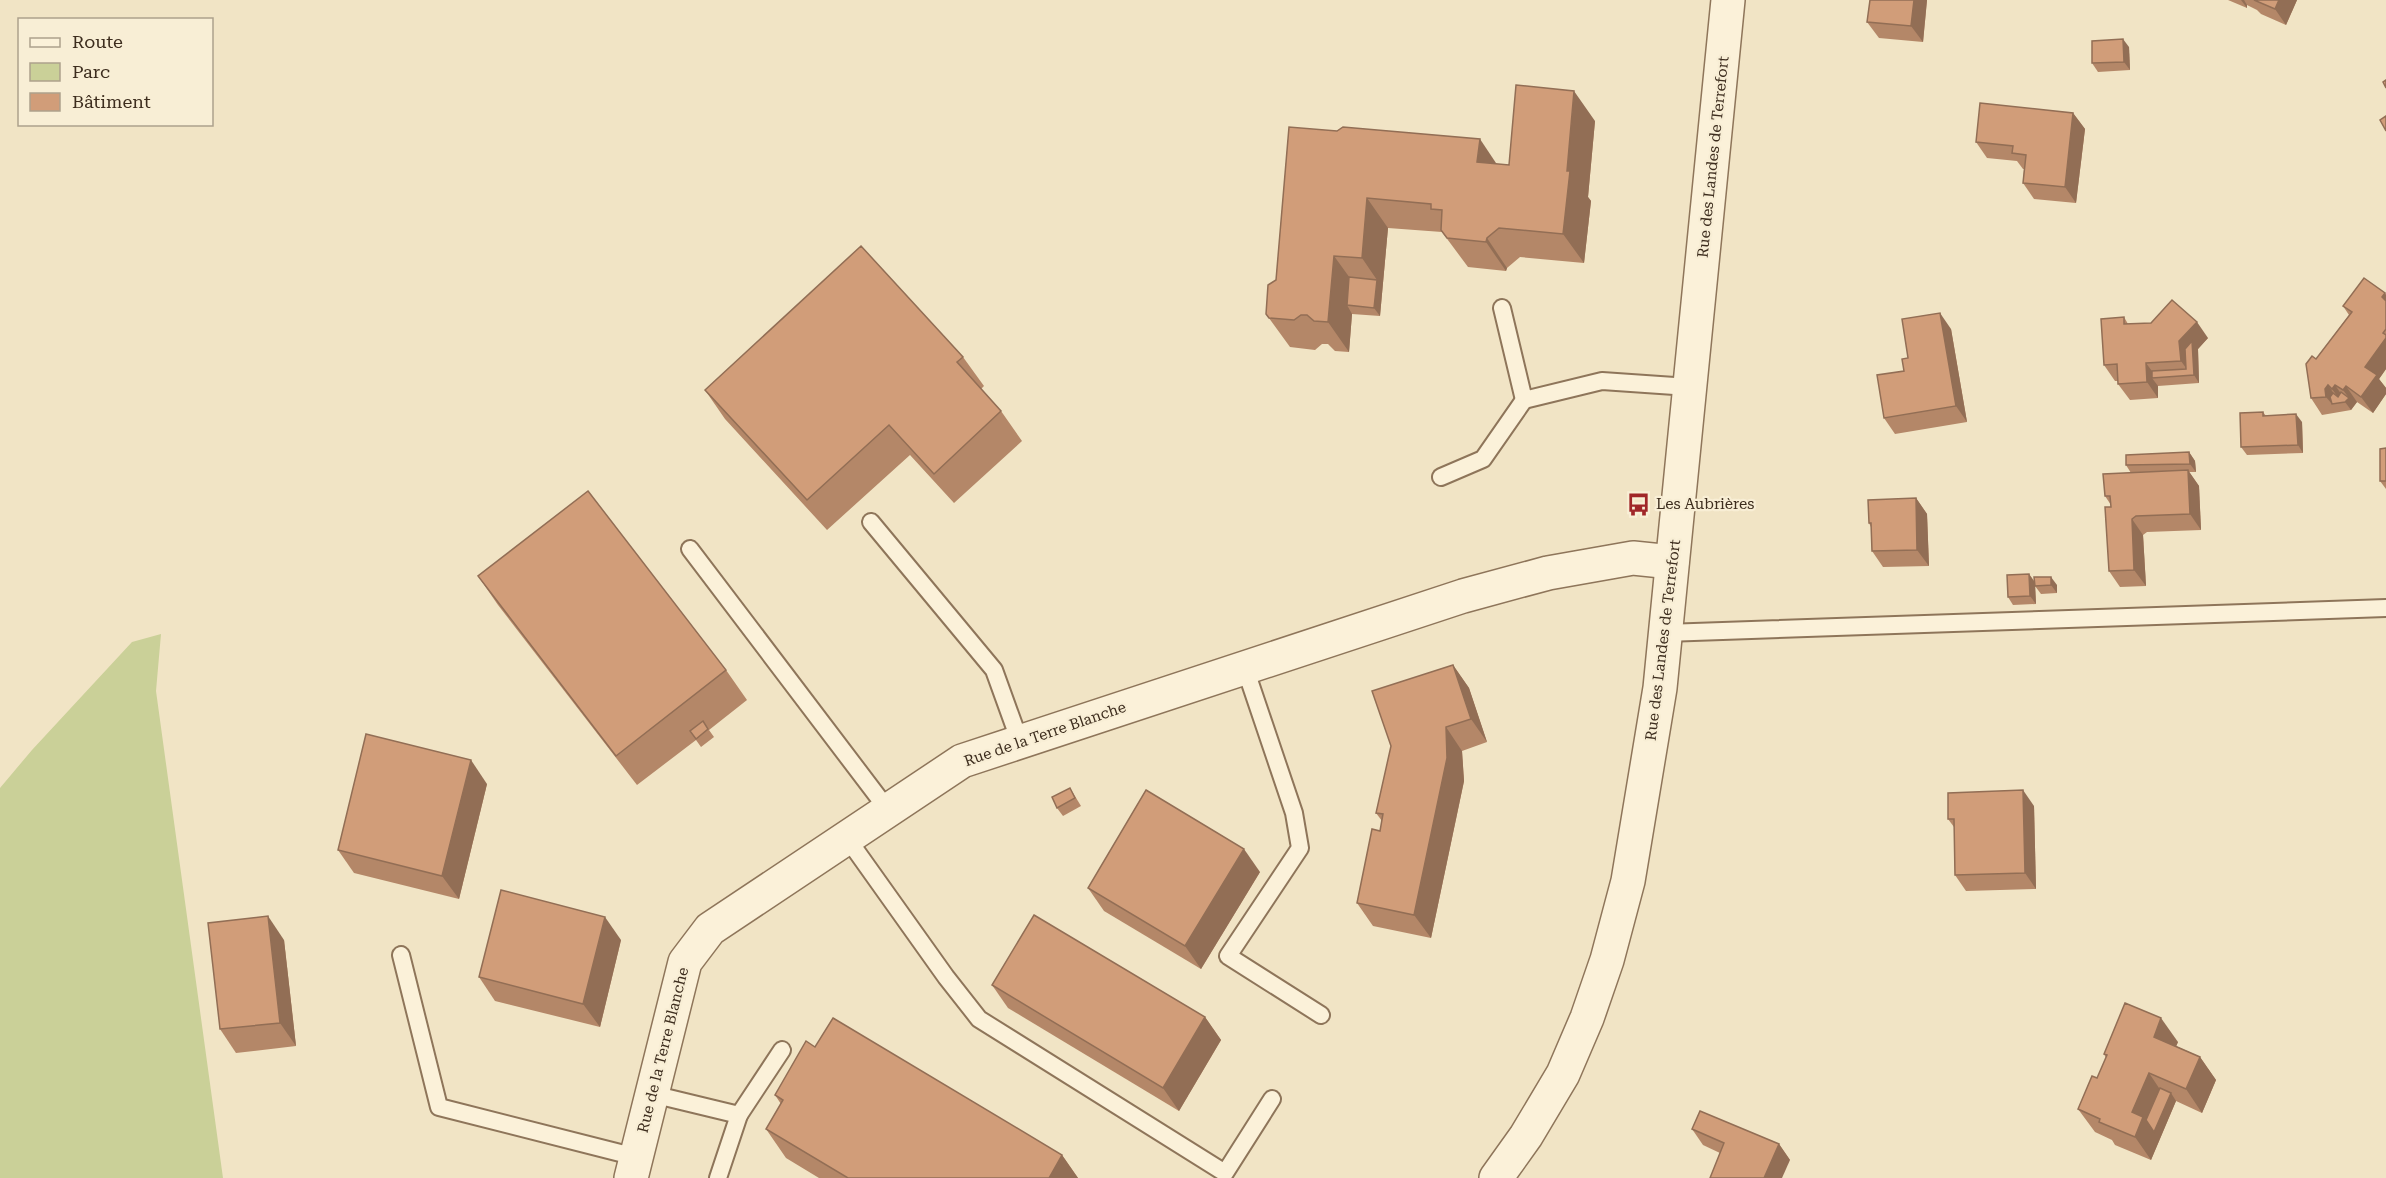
<svg xmlns="http://www.w3.org/2000/svg" width="2386" height="1178" font-family="'Roboto Serif',serif">
<style>
.green{fill:#cad098}
.lines{fill:none;stroke-linecap:round;stroke-linejoin:round}
.service-casing{stroke:#8e755a;stroke-width:20}
.minor-casing{stroke:#8e755a;stroke-width:36}
.tertiary-casing{stroke:#8e755a;stroke-width:36}
.service{stroke:#fbf1d9;stroke-width:16}
.minor{stroke:#fbf1d9;stroke-width:33}
.tertiary{stroke:#fbf1d9;stroke-width:33}
.wall{fill:#b48768}
.shaded-wall{fill:#926e55}
.building{fill:#d19d79;stroke:#926e55;stroke-width:1.5}
.labels{text-anchor:middle;dominant-baseline:central;stroke-width:4.5;stroke-linejoin:round;paint-order:stroke}
.street-label{font-size:15px;fill:#3d2d1e;stroke:#f8eed5}
.poi-label{font-size:15px;fill:#3d2d1e;stroke:#f8eed5;text-anchor:start}
</style>
<rect width="100%" height="100%" fill="#f1e4c5"/>
<path class="green" d="M161,634L156,691L223,1178H0V788L32,750L132,642Z"/>
<g class="lines">
<defs>
<g id="service">
<path d="M1502,308L1524,400L1602,381L1689,387"/>
<path d="M1441,477L1483,459L1524,400"/>
<path d="M871,522L994,670L1020,742"/>
<path d="M690,549L888,810"/>
<path d="M1665,633L2386,608"/>
<path d="M1245,668L1294,813L1300,848L1228,956L1321,1015"/>
<path d="M847,838L946,977L979,1019L1225,1173L1272,1099"/>
<path d="M401,955L439,1107L636,1157"/>
<path d="M652,1094L739,1115L718,1178"/>
<path d="M739,1115L782,1050"/>
</g>
<path id="minor" d="M631,1178L685,962L710,929L962,761L1463,596L1548,573L1633,558L1672,562"/>
<path id="tertiary" d="M1496,1178L1526,1136L1563,1074L1587,1018L1607,960L1628,881L1660,688L1728,0"/>
</defs>
<use href="#service" class="service-casing"/>
<use href="#minor" class="minor-casing"/>
<use href="#tertiary" class="tertiary-casing"/>
<use href="#service" class="service"/>
<use href="#minor" class="minor"/>
<use href="#tertiary" class="tertiary"/>
</g>
<g class="wall">
<path d="M1870,0H1927L1923,42L1879,38L1867,22Z"/>
<path d="M2228,0H2297L2286,25L2261,14L2257,10L2247,5V8Z"/>
<path d="M2129,47L2130,70L2098,72L2092,63Z"/>
<path d="M2073,113L2085,129L2076,203L2034,199L2023,183L2024,169H2023L2017,161L1987,158L1976,142Z"/>
<path d="M1595,121L1588,197L1591,201L1584,263L1520,257L1507,268L1506,271L1468,267L1442,232L1388,228L1380,316L1352,314L1349,352L1335,351L1328,344H1322L1315,350L1290,347L1266,314L1276,280L1289,127L1497,164L1509,165Z"/>
<path d="M2385,293L2386,295V369L2379,379L2386,388V394L2373,413L2357,402L2351,410L2322,415L2311,398L2316,359L2349,315L2343,306Z"/>
<path d="M2124,317L2128,324L2208,338L2198,349L2199,383L2158,386V398L2130,400L2118,384V381H2115L2104,365Z"/>
<path d="M1951,329L1967,422L1895,434L1884,418L1904,371L1908,358Z"/>
<path d="M963,357L984,386L981,389L1001,411L1022,441L954,503L910,455L827,530L725,419L705,390Z"/>
<path d="M2263,412L2266,416L2302,422L2303,453L2247,455L2241,447Z"/>
<path d="M2386,448V489L2380,481Z"/>
<path d="M2189,452L2195,461L2196,472H2189L2199,486L2201,530L2147,532L2143,535L2146,586L2120,587L2109,571L2111,507V505L2105,496L2131,473L2126,465Z"/>
<path d="M1916,498L1927,514L1929,566L1883,567L1872,551L1871,527L1869,523Z"/>
<path d="M2029,574L2035,582L2057,585V593L2041,594L2035,586L2036,604L2013,605L2008,597Z"/>
<path d="M478,576L726,670L747,700L709,730L714,737L701,747L696,740L637,785L498,605Z"/>
<path d="M1453,665L1469,688L1487,742L1462,751L1464,781L1431,938L1373,926L1357,903L1380,831L1382,821L1376,813L1391,746Z"/>
<path d="M487,784L459,899L354,873L338,850Z"/>
<path d="M1070,788L1081,806L1063,816L1057,808Z"/>
<path d="M2034,806L2036,889L1966,891L1955,875L1954,827L1948,819Z"/>
<path d="M1260,872L1201,969L1104,911L1088,888Z"/>
<path d="M284,940L296,1046L236,1053L220,1029Z"/>
<path d="M621,940L600,1027L495,1001L479,977Z"/>
<path d="M992,985L1205,1017L1221,1040L1179,1111L1008,1008Z"/>
<path d="M2178,1042L2176,1046L2200,1057L2216,1080L2202,1113L2176,1101L2151,1160L2115,1145L2112,1140L2095,1132L2078,1109L2097,1078L2106,1058L2104,1054Z"/>
<path d="M815,1047L1062,1155L1078,1178H819L786,1158L766,1129L781,1104L775,1095Z"/>
<path d="M1692,1129L1779,1144L1790,1160L1720,1153L1703,1145Z"/>
</g>
<g class="shaded-wall">
<path d="M1914,0H1927L1923,42L1911,26Z"/>
<path d="M2241,0H2244L2247,5V8Z"/>
<path d="M2279,0H2297L2286,25L2275,9Z"/>
<path d="M2123,39L2129,47L2130,70L2124,62Z"/>
<path d="M1574,91L1595,121L1588,197L1591,201L1584,263L1563,234L1567,171Z"/>
<path d="M2073,113L2085,129L2076,203L2065,187Z"/>
<path d="M1480,139L1500,169L1477,162Z"/>
<path d="M1367,198L1388,228L1380,316L1374,308L1377,280L1362,258Z"/>
<path d="M1487,238L1507,268L1506,271L1486,242Z"/>
<path d="M1334,256L1355,285L1347,305L1352,314L1349,352L1328,322Z"/>
<path d="M2385,293L2386,295V304L2382,297Z"/>
<path d="M1940,313L1951,329L1967,422L1956,406Z"/>
<path d="M2197,322L2208,338L2198,349L2199,383L2194,375H2191L2181,361L2179,341Z"/>
<path d="M2386,338V369L2379,379L2386,388V394L2373,413L2361,397L2365,367Z"/>
<path d="M2146,363L2157,378H2152L2158,386V398L2147,382Z"/>
<path d="M2328,385L2339,401L2332,404L2326,397L2325,389Z"/>
<path d="M2335,385L2346,401L2349,398L2343,390L2346,386L2357,402L2351,410L2345,402L2342,403L2332,389Z"/>
<path d="M2296,414L2302,422L2303,453L2298,445Z"/>
<path d="M2189,452L2195,461L2196,472L2190,464Z"/>
<path d="M2188,470L2199,486L2201,530L2190,514Z"/>
<path d="M1916,498L1927,514L1929,566L1917,550Z"/>
<path d="M2132,519L2143,535L2146,586L2134,570Z"/>
<path d="M2029,574L2035,583L2036,604L2030,596Z"/>
<path d="M2051,577L2057,585V593L2051,585Z"/>
<path d="M1453,665L1469,688L1487,742L1471,719Z"/>
<path d="M1446,727L1462,751L1464,781L1431,938L1414,915Z"/>
<path d="M471,760L487,784L459,899L442,876Z"/>
<path d="M2023,790L2034,806L2036,889L2025,873Z"/>
<path d="M1244,849L1260,872L1201,969L1185,946Z"/>
<path d="M268,916L284,940L296,1046L280,1023Z"/>
<path d="M605,917L621,940L600,1027L583,1004Z"/>
<path d="M1205,1017L1221,1040L1179,1111L1163,1088Z"/>
<path d="M2161,1018L2178,1042L2170,1060L2154,1037Z"/>
<path d="M2200,1057L2216,1080L2202,1113L2186,1089Z"/>
<path d="M2149,1073L2165,1097L2171,1093L2176,1101L2151,1160L2135,1137L2132,1112Z"/>
<path d="M1779,1144L1790,1160L1782,1178H1764Z"/>
<path d="M1062,1155L1078,1178H1049Z"/>
</g>
<g class="building">
<path d="M1870,0H1914L1911,26L1867,22Z"/>
<path d="M2254,0H2279L2275,9Z"/>
<path d="M2123,39L2124,62L2092,63V41Z"/>
<path d="M2386,80V88L2383,82Z"/>
<path d="M1516,85L1574,91L1567,171H1570L1563,234L1499,228L1487,238L1486,242L1447,238L1441,230L1442,210L1431,209V204L1367,198L1362,258L1334,256L1328,322L1314,321L1307,315H1301L1294,320L1269,318L1266,314L1268,285L1276,280L1289,127L1337,131L1343,127L1480,139L1477,162L1509,165Z"/>
<path d="M1980,103L2073,113L2065,187L2023,183L2026,155L2012,153L2013,146L1976,142Z"/>
<path d="M2386,116V131L2380,120Z"/>
<path d="M861,246L963,357L957,362L1001,411L934,474L889,425L807,500L705,390Z"/>
<path d="M1349,277L1377,280L1374,308L1347,305Z"/>
<path d="M2364,278L2385,293L2382,297L2386,301V329L2383,333L2386,335V338L2365,367L2377,375L2361,397L2346,386L2343,390L2335,385L2332,389L2328,385L2325,389L2326,397L2311,398L2306,364L2312,356L2316,359L2352,312L2343,306Z"/>
<path d="M2172,300L2197,322L2179,341L2181,361L2146,363L2147,382L2118,384L2117,364L2104,365L2101,319L2124,317V324L2151,323Z"/>
<path d="M1940,313L1956,406L1884,418L1877,375L1904,371L1902,359L1908,358L1902,319Z"/>
<path d="M2192,341L2194,375L2152,378V371L2186,369L2185,349Z"/>
<path d="M2341,392L2349,398L2345,402L2332,404L2330,397L2333,393L2338,397Z"/>
<path d="M2263,412V416L2296,414L2298,445L2241,447L2240,413Z"/>
<path d="M2386,448V481H2380V449Z"/>
<path d="M2189,452L2190,464L2126,465V455Z"/>
<path d="M2188,470L2190,514L2136,516L2132,519L2134,570L2109,571L2105,507H2111L2110,496H2105L2103,474Z"/>
<path d="M588,491L726,670L616,756L478,576Z"/>
<path d="M1916,498L1917,550L1872,551L1871,523H1869L1868,500Z"/>
<path d="M2029,574L2030,596L2008,597L2007,575Z"/>
<path d="M2034,577H2051V585L2035,586Z"/>
<path d="M1453,665L1471,719L1446,727L1447,758L1414,915L1357,903L1372,829L1380,831L1383,814L1376,813L1391,746L1372,691Z"/>
<path d="M703,721L708,729L696,739L690,731Z"/>
<path d="M366,734L471,760L442,876L338,850Z"/>
<path d="M1070,788L1075,798L1057,808L1052,797Z"/>
<path d="M1146,790L1244,849L1185,946L1088,888Z"/>
<path d="M2023,790L2025,873L1955,875L1954,819H1948V793Z"/>
<path d="M501,890L605,917L583,1004L479,977Z"/>
<path d="M1034,915L1205,1017L1163,1088L992,985Z"/>
<path d="M268,916L280,1023L220,1029L208,923Z"/>
<path d="M2125,1003L2161,1018L2154,1037L2200,1057L2186,1089L2149,1073L2132,1112L2143,1117L2135,1137L2099,1122L2100,1119L2078,1109L2092,1076L2097,1078L2107,1055L2104,1054Z"/>
<path d="M833,1018L1062,1155L1049,1178H848L766,1129L783,1100L775,1095L806,1041L815,1047Z"/>
<path d="M2160,1088L2171,1093L2154,1132L2146,1120Z"/>
<path d="M1700,1111L1779,1144L1764,1178H1710L1724,1143L1692,1129Z"/>
</g>
<defs>
<symbol id="bus-bare" viewBox="-9 -9 18 18"><path d="M-5-6H5V4H4V6H2V4H-2V6H-4V4H-5ZM-3.5-4V0h7V-4ZM-3.5 1.2v1.5H-2V1.2ZM2 1.2v1.5H3.5V1.2Z" fill="#a02628" stroke="#f8eed5" stroke-width="2.5" paint-order="stroke"/></symbol>
</defs>
<g fill-rule="evenodd">
<use href="#bus-bare" x="1622" y="488" width="33" height="33"/>
</g>
<g class="labels">
<g class="street-label">
<text transform="translate(1713 157) rotate(-84)">Rue des Landes de Terrefort</text>
<text transform="translate(1663 640) rotate(-83)">Rue des Landes de Terrefort</text>
<text transform="translate(1045 734) rotate(-19)">Rue de la Terre Blanche</text>
<text transform="translate(663 1050) rotate(-76)">Rue de la Terre Blanche</text>
</g>
<g class="poi-label">
<text x="1656" y="504">Les Aubrières</text>
</g>
</g>
<rect x="18" y="18" width="195" height="108" fill="#f8eed5" stroke="#ada18c" stroke-width="1.5"/>
<rect x="30" y="38" width="30" height="9" fill="#fbf1d9" stroke="#ada18c" stroke-width="1.5"/>
<text x="72" y="48" font-size="18" fill="#3d2d1e">Route</text>
<rect x="30" y="63" width="30" height="18" fill="#cad098" stroke="#ada18c" stroke-width="1.5"/>
<text x="72" y="78" font-size="18" fill="#3d2d1e">Parc</text>
<rect x="30" y="93" width="30" height="18" fill="#d19d79" stroke="#ada18c" stroke-width="1.5"/>
<text x="72" y="108" font-size="18" fill="#3d2d1e">Bâtiment</text>
</svg>
